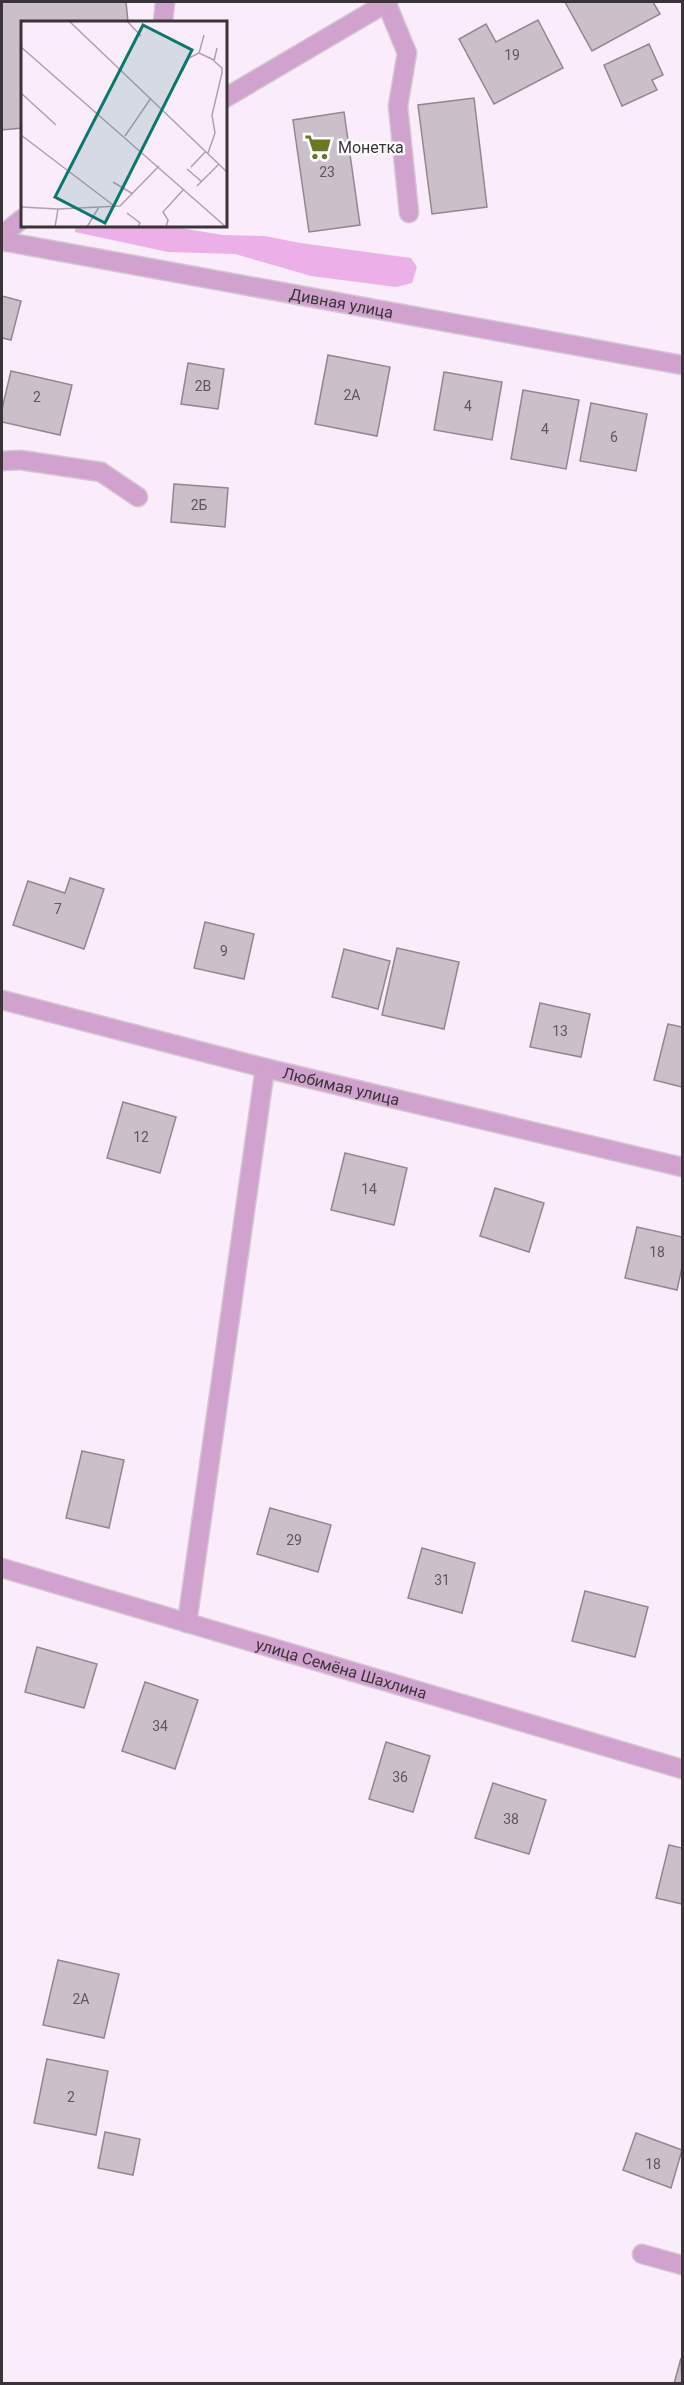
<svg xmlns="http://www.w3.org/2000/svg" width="684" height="2385" font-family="Roboto,sans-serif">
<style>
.green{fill:#eab0e7}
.building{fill:#cbbfca;stroke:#928691;stroke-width:1.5}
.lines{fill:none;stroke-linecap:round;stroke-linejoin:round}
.lane-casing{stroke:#d4c7d3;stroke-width:21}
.street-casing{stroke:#d4c7d3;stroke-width:21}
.lane{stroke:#d1a2ce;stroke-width:18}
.street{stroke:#d1a2ce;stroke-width:18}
.labels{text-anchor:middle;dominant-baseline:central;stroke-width:5;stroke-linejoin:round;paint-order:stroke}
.number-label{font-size:14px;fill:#5e575d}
.poi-label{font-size:16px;fill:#3a3439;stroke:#fefefe;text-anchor:start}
.street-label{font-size:16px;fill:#3a3439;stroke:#fefefe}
.inset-road{fill:none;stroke:#ada2ac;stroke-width:1.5}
.view{fill:#0f766e;fill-opacity:0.15;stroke:#0f766e;stroke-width:3}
.inset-edge{fill:none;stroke:#3a3439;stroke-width:3}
</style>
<rect width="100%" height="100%" fill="#faecf9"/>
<path class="green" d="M76,225H162L223,235L265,236L300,243L411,258L417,267L412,283L396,287L311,276L235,254L168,252L75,232Z"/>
<g class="building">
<path d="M2,2H126L128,22H22V128L2,130Z"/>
<path d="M565,2H653L660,14L592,51Z"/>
<path d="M538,20L563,68L494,104L459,39L486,24L496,42Z"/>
<path d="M649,44L663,75L652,80L657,90L622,106L604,65Z"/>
<path d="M474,98L487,207L432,214L418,105Z"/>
<path d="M344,112L360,225L309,232L293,120Z"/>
<path d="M2,296L21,301L11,340L2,338Z"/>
<path d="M328,355L390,367L377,436L315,424Z"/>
<path d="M188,363L224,369L218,409L181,404Z"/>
<path d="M11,371L72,385L60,435L2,422V409Z"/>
<path d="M444,372L502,382L492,440L434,430Z"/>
<path d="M523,390L579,400L566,469L511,459Z"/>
<path d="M591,403L647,414L636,471L580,461Z"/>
<path d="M174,484L228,488L225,527L171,522Z"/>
<path d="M70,878L104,889L84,949L13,925L28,881L65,893Z"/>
<path d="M205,922L254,934L244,979L194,968Z"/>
<path d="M397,948L459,962L444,1029L382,1015Z"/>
<path d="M344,949L390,961L378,1009L332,997Z"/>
<path d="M540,1003L590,1014L581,1057L530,1047Z"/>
<path d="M668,1024L682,1027V1087L654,1080Z"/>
<path d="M123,1102L176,1117L160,1173L107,1158Z"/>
<path d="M345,1153L407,1168L394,1225L331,1210Z"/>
<path d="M495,1188L544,1203L529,1252L480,1236Z"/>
<path d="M637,1227L682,1237V1267L677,1290L625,1278Z"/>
<path d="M82,1451L124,1460L109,1528L66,1518Z"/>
<path d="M270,1508L331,1525L318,1572L257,1554Z"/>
<path d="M422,1548L475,1563L462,1613L408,1598Z"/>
<path d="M585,1591L648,1607L635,1657L572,1641Z"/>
<path d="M37,1647L97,1664L84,1708L25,1692Z"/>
<path d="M145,1682L198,1700L175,1769L122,1751Z"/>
<path d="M386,1742L430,1756L413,1812L369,1799Z"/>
<path d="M493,1783L546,1800L529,1854L475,1838Z"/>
<path d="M669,1845L682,1848V1904L656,1898Z"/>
<path d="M58,1960L119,1974L104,2038L43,2025Z"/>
<path d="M47,2059L108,2071L96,2135L34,2123Z"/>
<path d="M105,2132L140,2139L133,2175L98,2168Z"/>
<path d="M636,2133L682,2150L671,2188L623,2170Z"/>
<path d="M681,2358L682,2384H674Z"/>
</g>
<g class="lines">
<defs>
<g id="lane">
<path d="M386,2L407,53L398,106L409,213"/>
<path d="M163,22L165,2"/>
<path d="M2,461L20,460L101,472L138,497"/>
</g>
<g id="street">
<path d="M225,98L388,2"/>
<path d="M2,235L22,219"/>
<path id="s1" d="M2,241L682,365"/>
<path id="s2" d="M2,1000L265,1068L682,1167"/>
<path id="s3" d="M2,1568L682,1769"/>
<path d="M187,1623L265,1068"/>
<path d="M642,2254L682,2265"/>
</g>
</defs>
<use href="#lane" class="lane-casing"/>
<use href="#street" class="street-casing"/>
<use href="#lane" class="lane"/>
<use href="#street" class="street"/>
</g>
<defs>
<symbol id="supermarket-bare" viewBox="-9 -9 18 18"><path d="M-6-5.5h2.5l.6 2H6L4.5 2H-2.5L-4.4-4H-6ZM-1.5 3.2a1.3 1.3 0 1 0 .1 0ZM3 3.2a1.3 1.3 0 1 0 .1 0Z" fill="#6a7825" stroke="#fefefe" stroke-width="2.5" paint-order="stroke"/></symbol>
</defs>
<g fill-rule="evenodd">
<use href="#supermarket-bare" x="299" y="128" width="38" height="38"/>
</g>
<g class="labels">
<g class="number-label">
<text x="512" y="55">19</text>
<text x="327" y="172">23</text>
<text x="203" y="386">2В</text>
<text x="352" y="395">2А</text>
<text x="37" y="397">2</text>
<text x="468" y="406">4</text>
<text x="545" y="429">4</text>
<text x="614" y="437">6</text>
<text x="199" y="505">2Б</text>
<text x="58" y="909">7</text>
<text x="224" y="951">9</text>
<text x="560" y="1031">13</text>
<text x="141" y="1137">12</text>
<text x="369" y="1189">14</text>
<text x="657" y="1252">18</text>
<text x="294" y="1540">29</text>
<text x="442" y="1580">31</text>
<text x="160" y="1726">34</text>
<text x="400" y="1777">36</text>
<text x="511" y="1819">38</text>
<text x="81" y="1999">2А</text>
<text x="71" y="2097">2</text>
<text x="653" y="2164">18</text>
</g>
<g class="poi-label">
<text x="338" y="147">Монетка</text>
</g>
<g class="street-label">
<text stroke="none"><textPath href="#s1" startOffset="345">Дивная улица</textPath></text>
<text stroke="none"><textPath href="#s2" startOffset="350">Любимая улица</textPath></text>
<text stroke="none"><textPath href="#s3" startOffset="354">улица Семёна Шахлина</textPath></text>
</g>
</g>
<g transform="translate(21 21)">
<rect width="206" height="206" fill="#faecf9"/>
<path class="inset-road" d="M48,0L206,151M106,0L120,15M183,14L178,32L193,39M0,26L205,206M161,51L168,37L178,32M0,72L35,104M0,114L92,184M104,115L130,77M187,132L194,112L191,94L201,52V47L193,40L196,27M170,146L185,130M166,148L181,161M92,161L112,173M176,165L198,143M0,186L37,188L99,185L138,145M106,192L119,202L117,206M34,206L37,188M66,206L78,186M145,206L147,199L142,191L163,168"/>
<path class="view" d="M122,4L171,29L84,202L34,176Z"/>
<rect width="206" height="206" class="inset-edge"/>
</g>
<rect width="684" height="2385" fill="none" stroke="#3a3439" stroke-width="6"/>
</svg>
